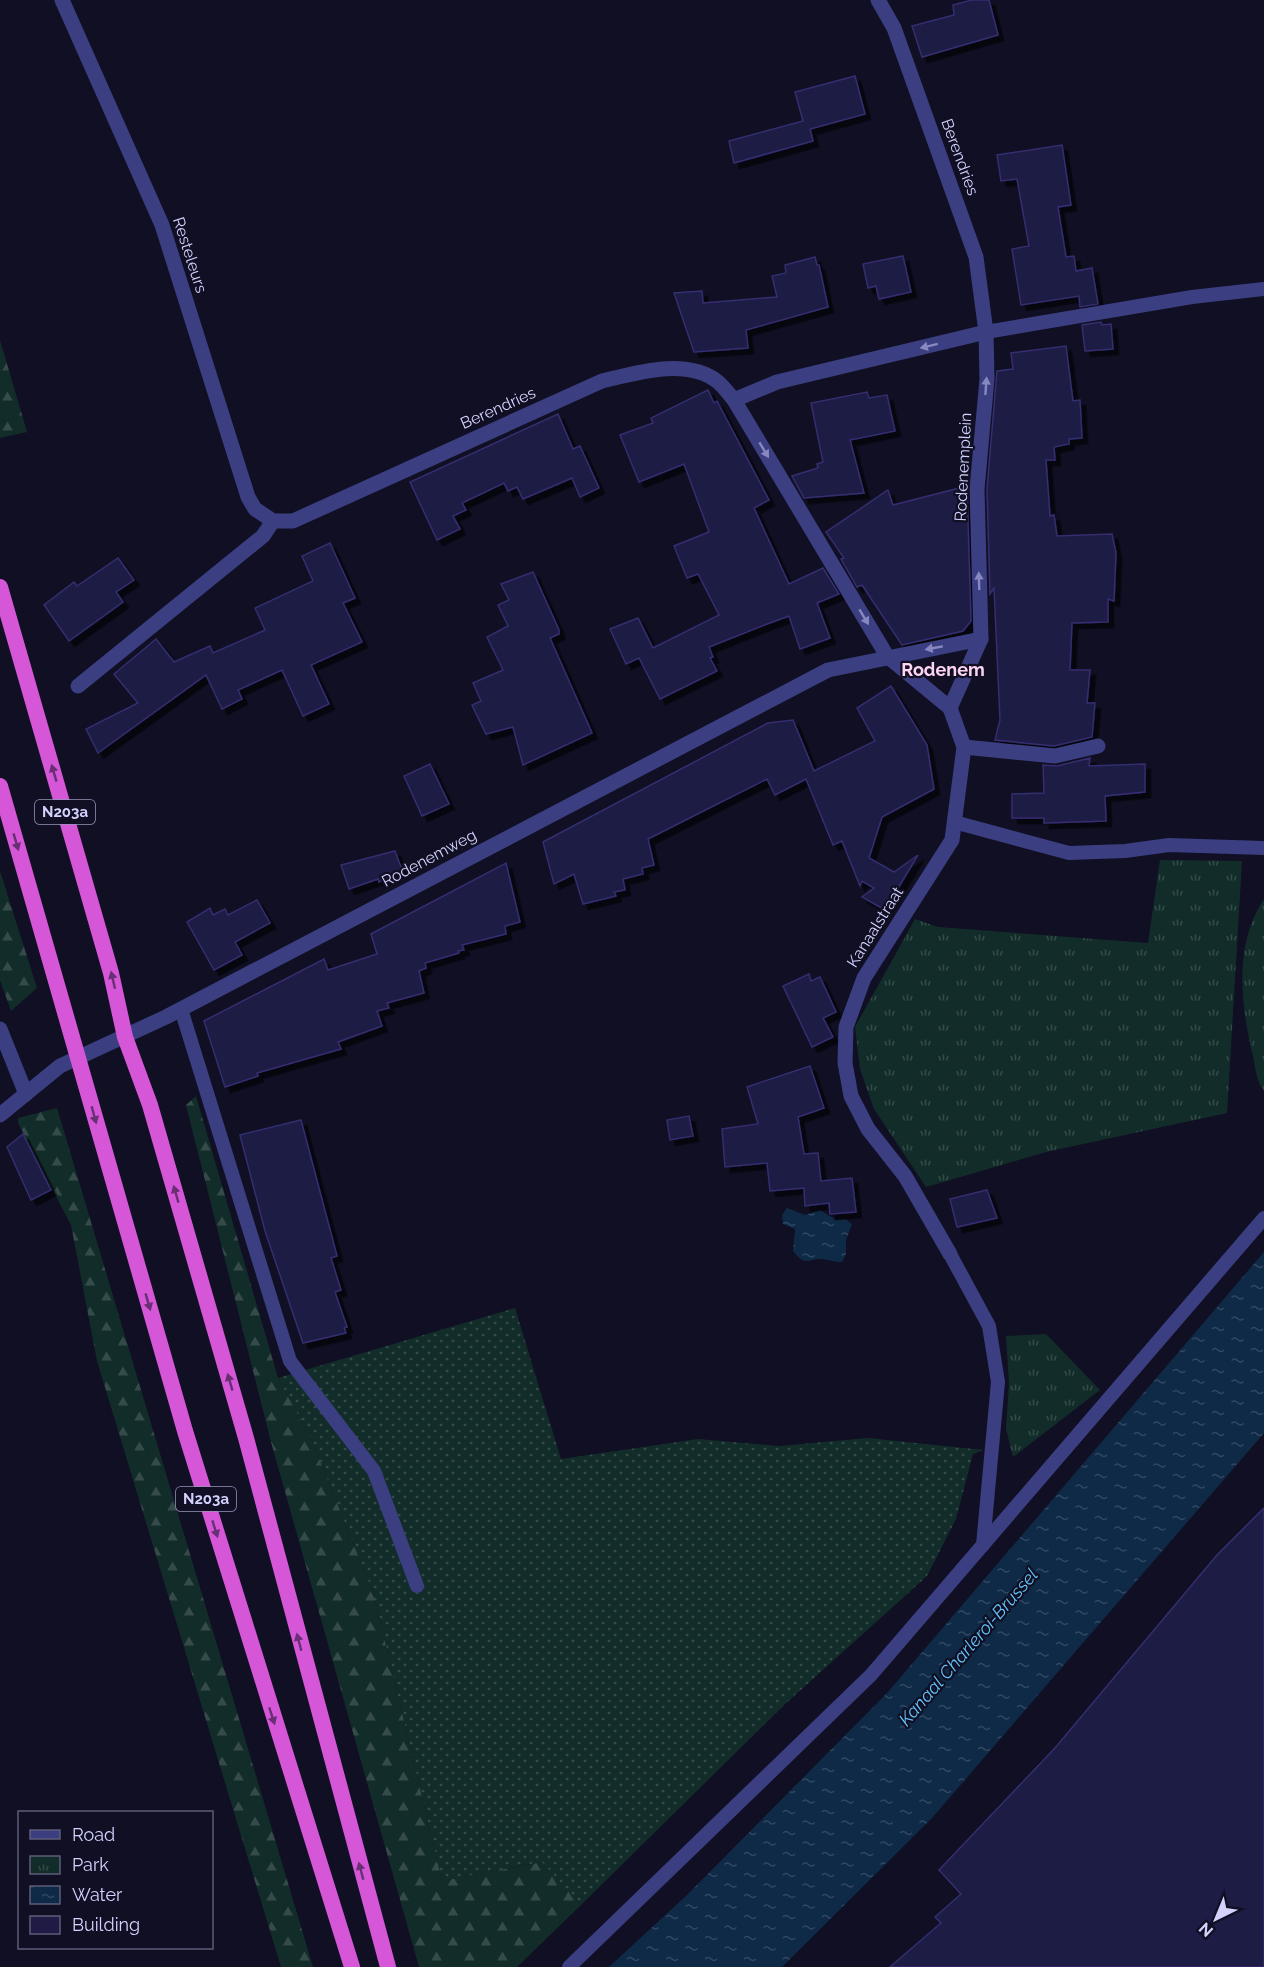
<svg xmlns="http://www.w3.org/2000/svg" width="1264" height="1967" font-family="Raleway,sans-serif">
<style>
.grass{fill:url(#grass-dots)}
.forest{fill:url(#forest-firs)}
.park{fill:url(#park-tufts)}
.water{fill:url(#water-ripples)}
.building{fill:#1f1b44;stroke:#342e6f;stroke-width:1.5;filter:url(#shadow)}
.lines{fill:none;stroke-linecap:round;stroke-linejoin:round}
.service{stroke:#3b3f81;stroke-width:14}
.minor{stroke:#3b3f81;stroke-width:15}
.trunk{stroke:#d556d7;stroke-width:16}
.oneway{fill:#8788c0}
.oneway2{fill:#692f74}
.labels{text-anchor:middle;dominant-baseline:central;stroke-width:4.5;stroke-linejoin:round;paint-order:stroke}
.shield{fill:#100f23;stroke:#9898bc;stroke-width:1.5}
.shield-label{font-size:15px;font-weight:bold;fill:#d3d2fe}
.street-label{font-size:16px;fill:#d3d2fe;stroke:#100f23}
.neighbourhood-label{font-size:18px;font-weight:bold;fill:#fed4f3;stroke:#100f23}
.water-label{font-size:18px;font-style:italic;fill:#63c4fb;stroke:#100f23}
</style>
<defs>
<pattern id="grass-dots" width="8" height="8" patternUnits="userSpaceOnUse" patternTransform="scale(1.5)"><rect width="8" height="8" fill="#122d29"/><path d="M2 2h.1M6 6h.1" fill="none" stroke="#344b49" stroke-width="1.8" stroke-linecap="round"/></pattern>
<pattern id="forest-firs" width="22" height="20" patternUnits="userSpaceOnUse" patternTransform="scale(1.5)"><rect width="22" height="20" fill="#122d29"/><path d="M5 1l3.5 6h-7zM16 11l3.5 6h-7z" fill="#344b49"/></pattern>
<pattern id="park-tufts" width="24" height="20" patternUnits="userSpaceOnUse" patternTransform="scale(1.5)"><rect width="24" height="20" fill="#122d29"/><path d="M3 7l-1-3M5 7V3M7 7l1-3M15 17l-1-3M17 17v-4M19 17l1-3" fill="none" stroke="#344b49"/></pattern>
<pattern id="water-ripples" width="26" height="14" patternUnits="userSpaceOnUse" patternTransform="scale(1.5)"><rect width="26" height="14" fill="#0f2a47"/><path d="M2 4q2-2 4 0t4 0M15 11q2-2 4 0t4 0" fill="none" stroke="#314863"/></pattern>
<filter id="shadow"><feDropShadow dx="5.5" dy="5.5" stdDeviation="0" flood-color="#0009"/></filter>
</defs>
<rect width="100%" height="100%" fill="#100f23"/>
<path class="grass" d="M515,1308L561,1459L698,1439L779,1446L868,1438L983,1450L973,1454L956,1519L927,1576L783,1706L581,1905L541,1862L442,1881L374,1595L312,1441L278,1378Z"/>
<g class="forest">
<path d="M0,340L27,432L0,438Z"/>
<path d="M0,871L37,988L11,1011L0,980Z"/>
<path d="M196,1096L278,1378L312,1441L374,1595L442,1881L542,1862L581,1905L517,1967H419L271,1442L186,1105Z"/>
<path d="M57,1108L313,1967H281L97,1361L71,1225L18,1123V1118Z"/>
</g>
<g class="park">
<path d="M1160,860L1242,861L1227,1113L1046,1152L926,1187L874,1109L860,1069L855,1027L915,919L938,927L1148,943Z"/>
<path d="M1264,899V1091C1257,1083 1255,1067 1253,1056C1241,1006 1233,945 1264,899Z"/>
<path d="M1046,1334L1100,1390L1013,1457L1006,1429L1009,1384L1006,1336Z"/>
</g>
<g class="water">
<path d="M787,1208L805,1215L820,1210L836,1220L845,1219L852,1224L846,1240V1254L842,1262C835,1262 830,1260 823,1259C806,1258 807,1268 793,1251L795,1229L783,1224L782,1215Z"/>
<path d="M1264,1252V1433L932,1818L782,1967H609L687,1895L888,1692Z"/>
</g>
<g class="building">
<path d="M972,0H989L998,35L922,57L912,26L954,15L953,5Z"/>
<path d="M855,76L865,114L810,129L813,141L734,163L729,141L803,121L795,92Z"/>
<path d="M1062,145L1071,205L1058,207L1066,257L1074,256L1076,271L1092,268L1098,304L1080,307L1079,296L1021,305L1012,249L1029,246L1017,179L1001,181L997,155Z"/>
<path d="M903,256L911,292L879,299L876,286L868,288L863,264Z"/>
<path d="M815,257L817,265H819L828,307L746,330L748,348L694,352L674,293L702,291L703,303L777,297L772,276L786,273L785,265Z"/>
<path d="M1101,322L1102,325L1111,324L1113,349L1085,351L1082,325Z"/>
<path d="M1066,346L1073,401L1080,400L1082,438L1069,439V444L1054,447L1055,460H1046L1050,516L1054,515L1057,536L1112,534L1116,553L1114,601L1108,599V622L1072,623L1070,670H1090L1087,703H1095L1092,737L1054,746L995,740L1000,720L994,588L990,594L987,489L997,371L1013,369L1011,353Z"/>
<path d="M708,390L714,403L717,401L769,500L754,508L789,584L823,568L839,594L817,603L830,638L800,649L789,616L767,624L709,647L713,657L710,658L717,671L660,699L639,658L626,664L610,629L638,618L653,648L719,615L698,574L687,578L674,546L709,532L684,464L639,482L620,435L653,423L651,418Z"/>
<path d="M867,392L869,398L887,395L895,431L850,440L864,493L804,498L792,476L818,468L817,464L823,462L811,403Z"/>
<path d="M558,414L573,449L580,446L599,488L580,497L572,478L523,499L517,487L508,491L504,483L462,503L466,510L453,516L460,529L437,540L410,482Z"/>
<path d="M967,486L971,621L963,631L902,645L862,585L857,587L841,559L844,558L826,532L888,490L893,505Z"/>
<path d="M330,543L355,598L343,603L362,642L311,665L329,704L303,716L282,670L238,690L242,699L222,709L206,675L98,753L86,729L138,703L114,674L156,639L174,662L210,646L213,653L265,630L255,608L313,581L302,556Z"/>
<path d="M118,558L134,580L116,592L123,602L69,641L44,605L74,582L77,586Z"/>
<path d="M533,572L559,630V634L550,638L592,733L523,765L513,727L486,734L472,705L481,701L473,683L503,670L487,637L508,626L498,605L509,600L501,584Z"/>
<path d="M891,686L927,745L934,789L882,817L869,858L894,872L918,855L885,910L862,897L874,888L862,881L860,886L842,841L833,845L806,779L775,795L767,779L648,839L654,865L642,868L643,874L623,879L625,890L614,892L616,896L583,904L574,874L554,884L543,842L768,723L793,720L814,771L875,741L857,708Z"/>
<path d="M1090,758L1089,766L1145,764V792L1105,796L1106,821L1044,823V818H1012V794L1044,793L1043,765L1057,766Z"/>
<path d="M430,764L449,804L422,816L404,776Z"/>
<path d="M395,851L402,870L379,882L378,879L349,889L341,865Z"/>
<path d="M506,863L520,922L505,926L506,934L462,945L464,950L458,951L459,953L425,963L426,968L419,971L424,993L387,1003L389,1008L377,1011L382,1026L338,1042L341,1049L257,1073L258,1076L225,1087L204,1021L324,959L328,970L377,954L371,934Z"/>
<path d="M257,900L270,923L235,942L242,955L214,970L187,922L210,908L213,915L225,909L228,915Z"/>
<path d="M809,974L811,981L820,977L836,1012L823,1018L833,1037L812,1047L783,986Z"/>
<path d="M810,1066L824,1108L798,1117L804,1154L818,1153L821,1181L852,1178L856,1212L830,1214L829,1203L805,1206L804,1188L770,1191L767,1163L725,1167L722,1129L758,1124L747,1087Z"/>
<path d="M689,1116L693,1136L670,1140L667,1120Z"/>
<path d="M301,1120L337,1256L331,1258L341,1290L335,1292L347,1327L344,1328L346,1333L303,1343L265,1231L240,1135Z"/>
<path d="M23,1134L51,1190L31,1200L7,1147Z"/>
<path d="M987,1190L997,1218L957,1227L950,1199Z"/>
<path d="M1264,1508V1967H890L941,1923L935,1917L961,1894L939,1870L1055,1748L1217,1555Z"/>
</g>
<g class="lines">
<g class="service">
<path d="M986,332L1192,297L1264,289"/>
<path d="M954,822L1069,853L1125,851L1169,845L1264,848"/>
<path d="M181,1009L290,1361L374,1471L417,1586"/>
<path d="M950,1254L989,1326L998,1382L983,1545"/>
<path d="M569,1967L871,1675L1264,1218"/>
</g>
<g class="minor">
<path d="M62,0L162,225L248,497L255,509L273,521"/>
<path d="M878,0L894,28L976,257L986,332L987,379L977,489L981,639L950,708"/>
<path d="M734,400L777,382L986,332"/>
<path d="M78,686L263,536L273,521H293L602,381C636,373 687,357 718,382C724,387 729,394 734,400L887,656L950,708"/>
<path d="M950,708L964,747L952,840L864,978L846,1027L845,1063L851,1096L868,1129L905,1176L950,1254"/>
<path d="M964,747L1055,756L1098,746"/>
<path d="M0,1029L26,1094"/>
<path d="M0,1115L60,1066L166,1017L828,670L981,639"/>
</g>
<g class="trunk">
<path d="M0,587L111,973L125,1037L150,1105L246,1438L388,1967"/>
<path d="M0,786L185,1431L352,1967"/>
</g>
</g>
<defs><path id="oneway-solid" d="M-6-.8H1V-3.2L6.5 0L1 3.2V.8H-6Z" transform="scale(1.5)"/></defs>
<g class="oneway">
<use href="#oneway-solid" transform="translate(929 346) rotate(166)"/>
<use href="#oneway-solid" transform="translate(986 386) rotate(-86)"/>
<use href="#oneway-solid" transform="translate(764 450) rotate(59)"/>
<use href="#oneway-solid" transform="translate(979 581) rotate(-92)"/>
<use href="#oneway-solid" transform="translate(864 617) rotate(59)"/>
<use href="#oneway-solid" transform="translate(934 648) rotate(170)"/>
</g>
<g class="oneway2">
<use href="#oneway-solid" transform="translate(54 773) rotate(-106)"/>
<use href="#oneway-solid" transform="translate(16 842) rotate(74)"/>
<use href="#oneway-solid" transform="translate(113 980) rotate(-103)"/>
<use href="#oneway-solid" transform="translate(94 1115) rotate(75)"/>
<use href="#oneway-solid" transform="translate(176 1194) rotate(-106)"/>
<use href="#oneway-solid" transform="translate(148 1302) rotate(74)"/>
<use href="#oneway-solid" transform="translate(230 1382) rotate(-106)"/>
<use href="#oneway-solid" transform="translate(215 1529) rotate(73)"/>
<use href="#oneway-solid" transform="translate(299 1642) rotate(-105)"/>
<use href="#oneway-solid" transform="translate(272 1716) rotate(72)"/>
<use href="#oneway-solid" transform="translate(361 1871) rotate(-105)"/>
</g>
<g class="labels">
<g class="shield">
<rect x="35" y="800" width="60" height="24" rx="4.5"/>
<rect x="176" y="1487" width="60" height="24" rx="4.5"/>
</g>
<g class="shield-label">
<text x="65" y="812">N203a</text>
<text x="206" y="1499">N203a</text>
</g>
<g class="street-label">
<text transform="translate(960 157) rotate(70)">Berendries</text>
<text transform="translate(190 255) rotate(72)">Resteleurs</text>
<text transform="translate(498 408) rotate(-24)">Berendries</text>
<text transform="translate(963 467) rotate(-87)">Rodenemplein</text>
<text transform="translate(429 858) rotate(-28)">Rodenemweg</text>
<text transform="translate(875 927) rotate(-58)">Kanaalstraat</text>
</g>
<g class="neighbourhood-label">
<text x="943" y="669">Rodenem</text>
</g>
<g class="water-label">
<text transform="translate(968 1647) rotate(-49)">Kanaal Charleroi-Brussel</text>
</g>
</g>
<rect x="18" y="1811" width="195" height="138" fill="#100f23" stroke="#5e5d7b" stroke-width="1.5"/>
<rect x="30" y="1830" width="30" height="9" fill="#3b3f81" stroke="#5e5d7b" stroke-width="1.5"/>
<text x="72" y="1841" font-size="18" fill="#d3d2fe">Road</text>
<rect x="30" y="1856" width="30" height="18" fill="url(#park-tufts)" stroke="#5e5d7b" stroke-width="1.5"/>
<text x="72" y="1871" font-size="18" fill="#d3d2fe">Park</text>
<rect x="30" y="1886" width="30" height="18" fill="url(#water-ripples)" stroke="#5e5d7b" stroke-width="1.5"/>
<text x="72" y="1901" font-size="18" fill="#d3d2fe">Water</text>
<rect x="30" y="1916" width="30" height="18" fill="#1f1b44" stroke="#5e5d7b" stroke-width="1.5"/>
<text x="72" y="1931" font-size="18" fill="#d3d2fe">Building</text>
<g transform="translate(1216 1919) rotate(223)" stroke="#100f23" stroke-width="4.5" paint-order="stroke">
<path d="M0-4.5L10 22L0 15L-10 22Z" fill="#d3d2fe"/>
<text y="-9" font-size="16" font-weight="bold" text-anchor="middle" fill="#d3d2fe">N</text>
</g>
</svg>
